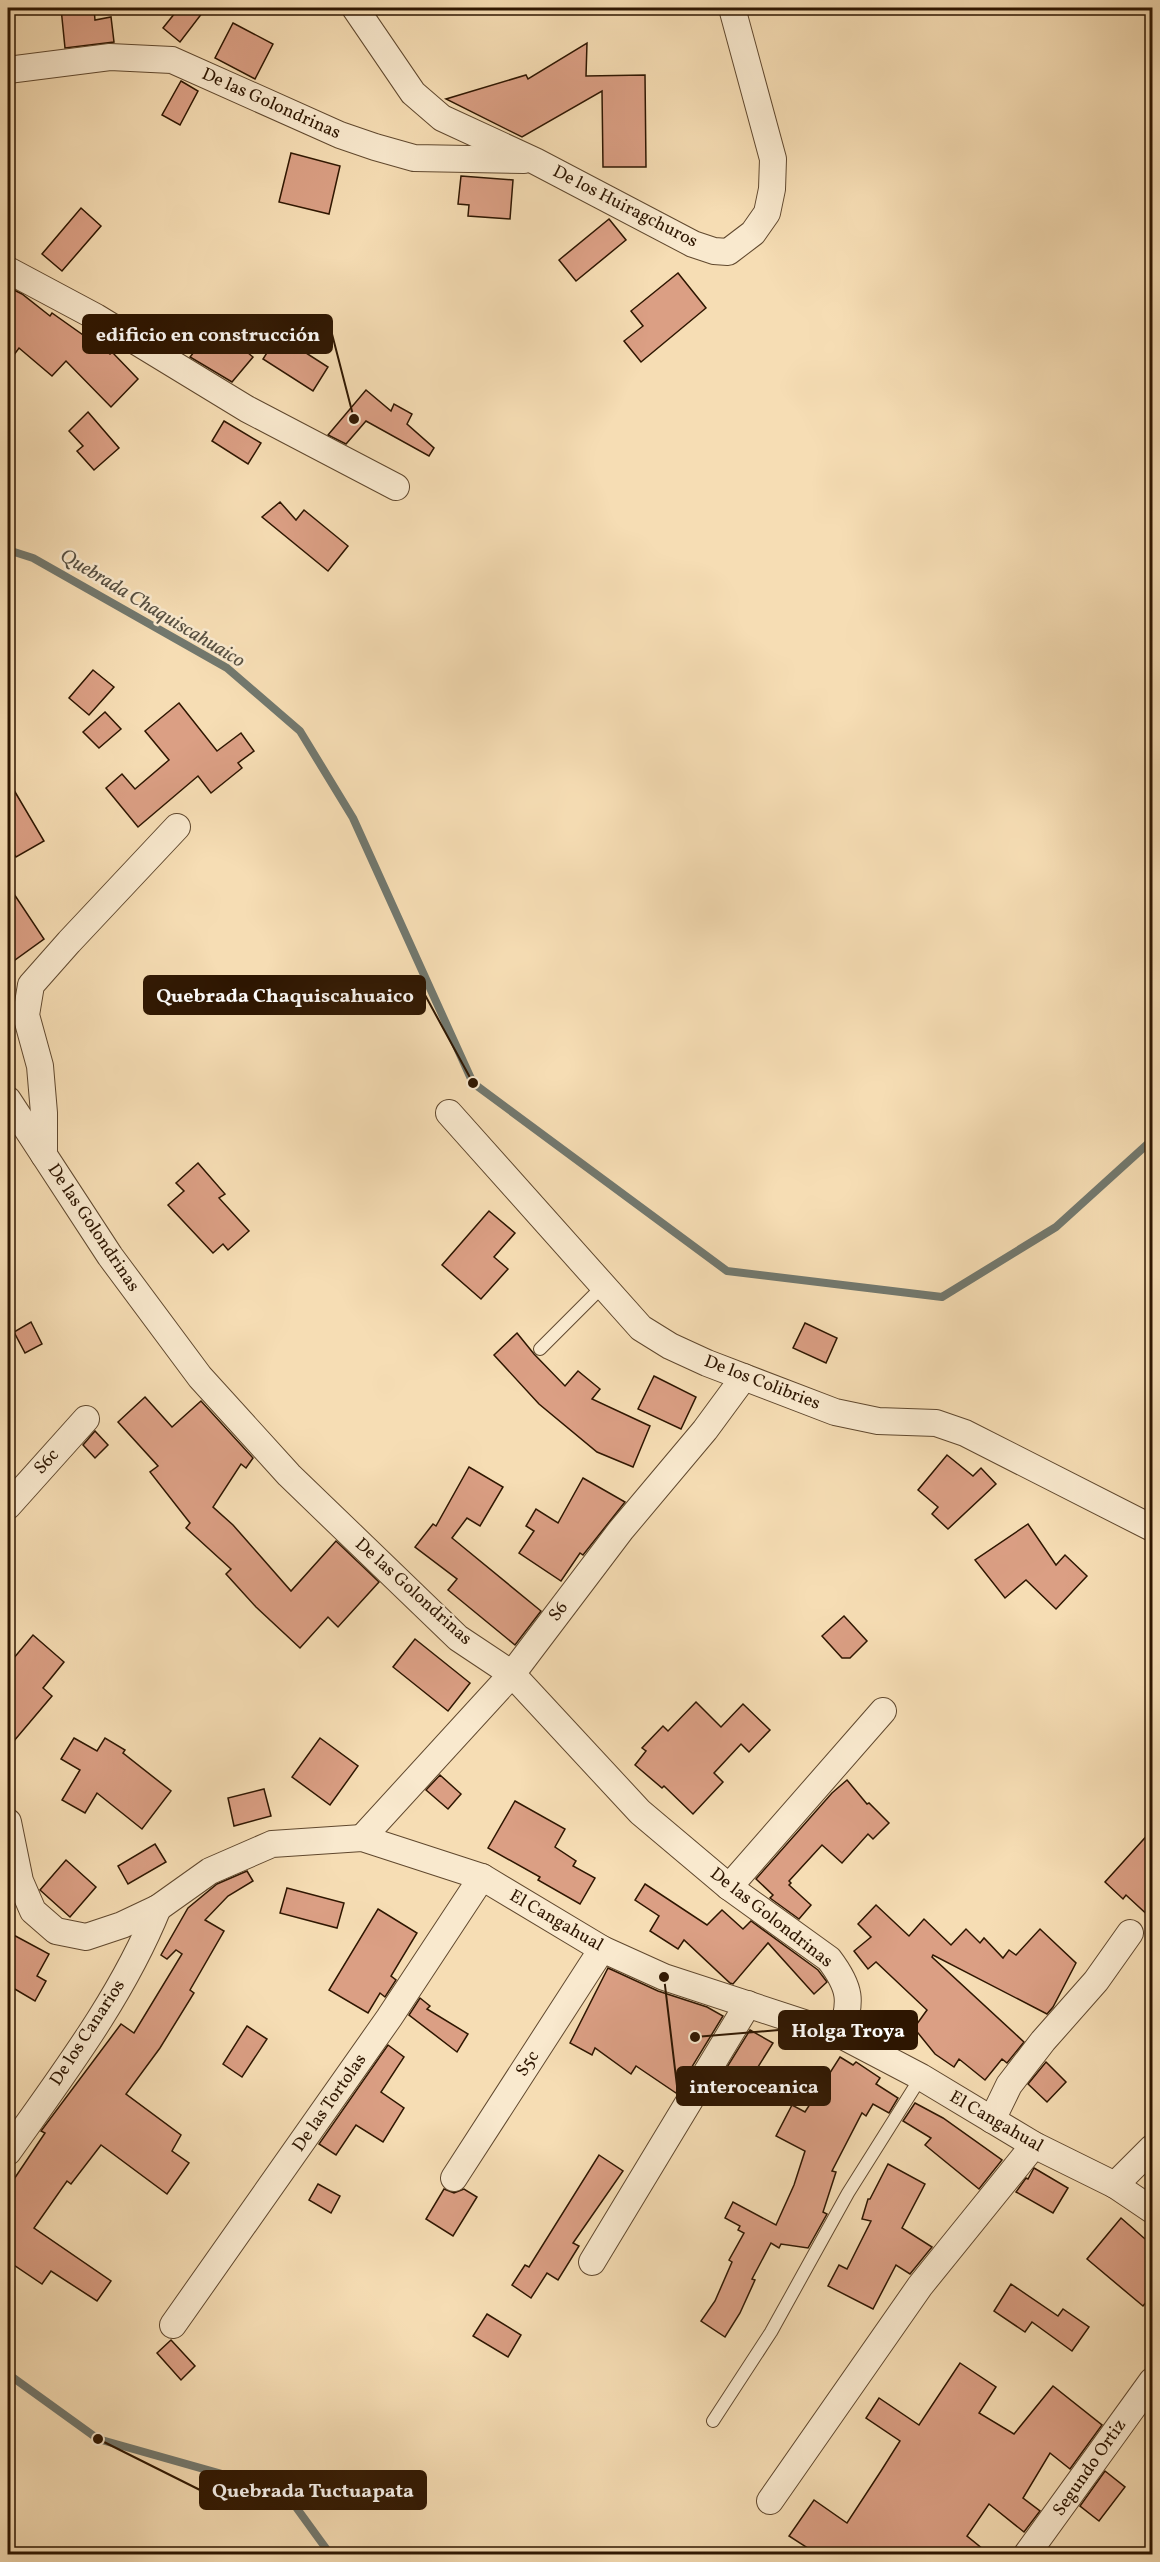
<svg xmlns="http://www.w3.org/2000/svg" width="1160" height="2562" font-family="Vollkorn,serif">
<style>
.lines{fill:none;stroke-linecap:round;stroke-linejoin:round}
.stream{stroke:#72786e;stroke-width:8}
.building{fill:#db9f84;stroke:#2e1601;stroke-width:1.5}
.service-casing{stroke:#60482e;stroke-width:14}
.minor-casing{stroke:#60482e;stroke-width:28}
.service{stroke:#f9e9ce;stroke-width:12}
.minor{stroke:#f9e9ce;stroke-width:26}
.labels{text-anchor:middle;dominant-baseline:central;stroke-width:5;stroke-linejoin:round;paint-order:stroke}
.street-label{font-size:18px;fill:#2e1601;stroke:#f9e9ce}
.water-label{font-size:20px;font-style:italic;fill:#564f41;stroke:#f9e9ce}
.leader{fill:none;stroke:#2e1601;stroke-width:2}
.callout-dot{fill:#2e1601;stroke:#f9e9ce;stroke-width:2}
.callout{fill:#2e1601;stroke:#2e1601;stroke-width:2}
.callout-label{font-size:20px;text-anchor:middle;font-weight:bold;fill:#fff}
</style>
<rect width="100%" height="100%" fill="#f6ddb4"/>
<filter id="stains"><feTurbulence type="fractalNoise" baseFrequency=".00333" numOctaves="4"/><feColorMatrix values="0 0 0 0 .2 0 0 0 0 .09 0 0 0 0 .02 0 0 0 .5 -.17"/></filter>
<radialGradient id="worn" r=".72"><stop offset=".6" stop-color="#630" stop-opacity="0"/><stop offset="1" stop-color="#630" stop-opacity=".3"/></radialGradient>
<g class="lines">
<g class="stream">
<path d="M8,550L33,558L227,668L300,731L353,818L473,1083L727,1271L942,1297L1056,1227L1152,1140"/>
<path d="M8,2374L98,2439L285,2492L330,2554"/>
</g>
</g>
<g class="building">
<path d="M61,8H94L95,20L111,17L114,42L65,48Z"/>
<path d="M179,8H206L180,42L163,28Z"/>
<path d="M233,23L273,44L255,79L215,58Z"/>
<path d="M587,43L586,76L645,75L646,167H603L602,91L522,137L446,99L526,75L528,79Z"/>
<path d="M181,81L198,91L180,125L162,115Z"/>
<path d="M291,153L340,166L329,214L279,202Z"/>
<path d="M461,176L513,180L510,219L468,216L469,205L458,204Z"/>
<path d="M81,208L101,226L62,271L42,254Z"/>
<path d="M609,219L626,240L576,281L559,260Z"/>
<path d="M678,273L706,308L641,362L624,341L643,326L631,311Z"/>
<path d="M8,287L22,294L50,316L52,313L110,354L112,352L138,379L111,407L66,361L52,376L19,348L8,363Z"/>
<path d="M215,326L253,357L232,382L190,357Z"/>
<path d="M278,335L328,367L313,391L263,359Z"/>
<path d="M366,390L391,411L394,404L412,414L407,424L434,448L429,456L366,421L346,444L328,435Z"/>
<path d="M88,412L119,448L94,470L77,451L83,446L69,431Z"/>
<path d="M224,421L261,443L248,464L212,441Z"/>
<path d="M280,502L296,520L304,510L348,546L328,571L262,517Z"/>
<path d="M93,670L114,687L89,715L69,698Z"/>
<path d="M179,703L217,751L241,733L254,751L238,763L242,768L211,793L198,776L138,827L106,788L122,774L135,789L169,760L145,731Z"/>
<path d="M105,712L121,729L99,748L83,732Z"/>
<path d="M8,780L44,841L16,857L8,843Z"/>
<path d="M8,885L44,939L8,965Z"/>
<path d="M198,1163L225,1194L219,1198L249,1231L228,1250L223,1244L213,1253L168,1205L184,1191L176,1183Z"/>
<path d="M489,1211L515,1233L494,1257L508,1269L481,1299L442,1265Z"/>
<path d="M31,1322L42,1344L25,1353L14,1332Z"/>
<path d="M805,1323L837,1338L826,1363L793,1348Z"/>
<path d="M517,1333L534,1354L565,1386L578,1371L600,1389L592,1399L650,1426L633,1467L597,1452L539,1404L494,1355Z"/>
<path d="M654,1376L696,1397L681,1429L638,1409Z"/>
<path d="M145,1397L172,1427L201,1401L253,1458L246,1468L241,1464L213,1507L233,1525L291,1591L336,1541L379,1582L338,1627L328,1617L300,1648L256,1607L226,1574L231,1569L186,1528L190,1523L150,1472L158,1466L118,1422Z"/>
<path d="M95,1431L108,1445L95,1458L83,1445Z"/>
<path d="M947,1455L973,1476L981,1468L996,1484L948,1529L932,1514L938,1507L918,1490Z"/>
<path d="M469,1467L503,1487L480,1526L467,1518L452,1538L541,1611L515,1645L448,1590L457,1579L415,1547L433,1524L436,1526Z"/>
<path d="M583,1478L625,1502L583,1555L580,1553L561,1581L519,1553L534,1531L526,1526L536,1509L558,1523Z"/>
<path d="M1028,1524L1056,1565L1065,1555L1087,1576L1056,1609L1026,1580L1005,1598L975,1560Z"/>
<path d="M844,1616L867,1641L850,1658H842L822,1636Z"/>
<path d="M33,1635L64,1662L43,1688L52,1696L8,1748V1665Z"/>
<path d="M415,1639L470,1683L448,1711L393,1667Z"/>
<path d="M696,1702L721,1727L743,1704L770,1730L749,1752L741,1744L714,1773L723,1782L693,1814L664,1786L662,1788L635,1765L646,1751L642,1748L663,1726L668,1731Z"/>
<path d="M74,1738L97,1751L105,1738L125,1750L123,1753L171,1791L142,1829L97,1793L85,1813L62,1800L80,1770L61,1759Z"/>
<path d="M320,1738L358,1766L330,1805L292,1777Z"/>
<path d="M440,1775L461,1794L448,1809L426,1790Z"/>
<path d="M847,1780L867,1804L869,1803L889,1823L873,1839L868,1834L842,1863L822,1845L789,1881L791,1883L789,1885L811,1905L799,1919L770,1898L773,1895L756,1879L832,1793Z"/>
<path d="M264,1789L271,1816L234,1826L228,1798Z"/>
<path d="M515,1801L565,1829L555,1847L576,1861L573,1866L595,1878L580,1904L538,1880L540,1877L488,1848Z"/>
<path d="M1152,1830V1919L1126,1895L1123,1899L1105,1882Z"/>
<path d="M155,1844L166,1862L128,1884L118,1866Z"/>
<path d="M66,1860L96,1887L70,1917L40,1890Z"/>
<path d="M247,1871L253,1881L228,1896L205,1920L224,1931L190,1990L194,1993L160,2048L126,2094L181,2135L172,2151L189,2163L167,2194L101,2145L71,2184L67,2181L34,2228L111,2281L97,2301L51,2271L42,2284L8,2261V2188L45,2133L41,2131L121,2024L134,2033L182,1954L176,1950L167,1959L161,1955L188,1908L217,1884Z"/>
<path d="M645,1884L707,1925L722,1910L743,1929L751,1921L818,1970L827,1982L814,1994L768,1943L733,1984L730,1983L684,1940L678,1949L650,1931L659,1916L635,1900Z"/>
<path d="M287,1888L344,1903L337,1928L280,1913Z"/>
<path d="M876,1905L909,1936L924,1919L951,1945L966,1929L980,1943L984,1938L1003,1958L1009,1950L1016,1955L1040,1929L1076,1963L1053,2007L1047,2014L933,1955L932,1957L1024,2042L1007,2063L1002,2059L985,2080L959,2059L954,2067L935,2054L914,2028L927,2010L876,1962L868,1969L854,1951L871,1937L858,1924Z"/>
<path d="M378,1909L417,1933L391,1976L396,1980L385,1997L380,1993L368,2013L329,1990Z"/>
<path d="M8,1932L49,1954L37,1976L46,1981L35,2001L8,1985Z"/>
<path d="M608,1968L658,1991L707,2007L723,2016L676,2093L636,2066L631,2074L595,2048L592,2055L570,2043Z"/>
<path d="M420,1998L430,2006L427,2009L468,2034L457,2052L409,2015Z"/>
<path d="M247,2026L267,2039L242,2077L223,2064Z"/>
<path d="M750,2030L773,2043L746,2086L724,2072Z"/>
<path d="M388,2045L404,2057L381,2092L404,2108L383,2142L356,2125L336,2155L319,2144Z"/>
<path d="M840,2057L853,2065L856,2062L880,2078L876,2084L898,2098L889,2113L873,2104L866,2116L862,2113L832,2171L836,2172L823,2212L827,2214L808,2248L781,2244L779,2248L771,2243L752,2279L755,2280L740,2313L725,2337L701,2321L715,2301L732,2262L729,2260L744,2233L738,2230L740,2226L725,2218L733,2202L776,2225L794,2185L805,2151L776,2136L792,2105L805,2112Z"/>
<path d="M1046,2062L1066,2082L1047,2102L1028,2084Z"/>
<path d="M915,2103L943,2118L1002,2160L979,2189L925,2145L931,2138L903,2121Z"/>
<path d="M599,2155L623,2171L573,2243L579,2246L558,2280L547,2273L531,2298L512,2285L525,2265L529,2267Z"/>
<path d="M888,2164L925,2184L902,2228L932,2247L910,2274L896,2265L873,2309L828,2286L839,2265L847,2269L871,2221L862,2219L868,2199H870Z"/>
<path d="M1034,2168L1068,2188L1053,2213L1016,2192L1026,2178L1028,2179Z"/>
<path d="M318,2184L340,2196L331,2213L309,2200Z"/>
<path d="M444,2189L454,2193L464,2189L477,2197L453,2236L426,2219Z"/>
<path d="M1121,2218L1152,2245V2295L1143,2306L1087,2259Z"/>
<path d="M1011,2284L1058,2316L1063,2309L1089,2327L1072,2351L1032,2322L1025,2332L994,2311Z"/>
<path d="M487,2314L521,2335L508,2357L473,2336Z"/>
<path d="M171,2340L195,2366L181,2380L157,2353Z"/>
<path d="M960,2363L996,2387L979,2413L1014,2434L1053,2386L1102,2425L1070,2469L1050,2453L1023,2498L1040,2511L1024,2532L989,2504L967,2536L989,2554H817L789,2536L814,2500L847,2523L881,2471L900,2441L866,2418L879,2398L919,2425Z"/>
<path d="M1105,2471L1125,2487L1099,2521L1080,2506Z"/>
</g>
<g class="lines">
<defs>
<g id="service">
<path d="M540,1349L604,1285"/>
<path d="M713,2421L771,2332L848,2193L921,2077"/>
</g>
<g id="minor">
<path d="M355,8L413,93L442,118L535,161L693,244L714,251L728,252L753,233L767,213L772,189L773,159L732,8"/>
<path d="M8,70L110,57L172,60L340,135L375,147L414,158L524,160"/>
<path d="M8,270L96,317L247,409L396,487"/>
<path d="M8,1100L110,1256L200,1377L289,1475L458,1638L512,1674L640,1812L729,1887L829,1959C851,1988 852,2001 841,2035"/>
<path d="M449,1113L641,1328L670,1346L707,1363L835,1412L878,1421L936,1423L965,1433L1152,1528"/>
<path d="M44,1155V1113L40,1066L26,1015L31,985L69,942L177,827"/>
<path d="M8,1506L86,1419"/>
<path d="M8,1822L20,1881L33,1911L56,1931L86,1937L122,1925L158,1908L210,1871L272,1844L362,1838L482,1877L602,1949L664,1977L841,2035L921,2077L1034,2145L1115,2185L1152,2210"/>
<path d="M362,1838L512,1674L621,1530L705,1430L744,1377"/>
<path d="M729,1887L883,1711"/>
<path d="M992,2120L1009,2085L1043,2041L1096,1981L1130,1933"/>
<path d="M8,2152C63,2074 122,1997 158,1908"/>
<path d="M454,2178L602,1949"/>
<path d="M1115,2185L1152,2148"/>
<path d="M592,2262L748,2004"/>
<path d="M173,2325L389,2018L482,1877"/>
<path d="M770,2501L920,2286L1034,2145"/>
<path d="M1027,2554L1152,2381"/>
</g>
</defs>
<use href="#service" class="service-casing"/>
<use href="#minor" class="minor-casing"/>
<use href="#service" class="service"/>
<use href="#minor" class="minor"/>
</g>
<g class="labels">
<g class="street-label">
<text transform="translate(271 104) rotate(24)">De las Golondrinas</text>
<text transform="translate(625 207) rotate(27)">De los Huiragchuros</text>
<text transform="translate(93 1228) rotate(56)">De las Golondrinas</text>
<text transform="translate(762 1383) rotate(21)">De los Colibries</text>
<text transform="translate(47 1462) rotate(-48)">S6c</text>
<text transform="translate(413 1592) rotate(42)">De las Golondrinas</text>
<text transform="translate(559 1612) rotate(-53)">S6</text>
<text transform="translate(771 1918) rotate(38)">De las Golondrinas</text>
<text transform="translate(556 1921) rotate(30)">El Cangahual</text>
<text transform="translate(88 2033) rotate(-57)">De los Canarios</text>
<text transform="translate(528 2064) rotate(-57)">S5c</text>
<text transform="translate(330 2103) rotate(-55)">De las Tortolas</text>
<text transform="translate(996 2122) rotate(30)">El Cangahual</text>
<text transform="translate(1090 2468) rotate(-55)">Segundo Ortiz</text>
</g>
<g class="water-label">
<text transform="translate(152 609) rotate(31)">Quebrada Chaquiscahuaico</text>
</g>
</g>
<path class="leader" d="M354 419L332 334M473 1083L425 995M695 2037L779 2030M664 1977L677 2086M98 2439L200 2490"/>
<g class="callout-dot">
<circle cx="354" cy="419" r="6"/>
<circle cx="473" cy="1083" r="6"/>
<circle cx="695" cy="2037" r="6"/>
<circle cx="664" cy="1977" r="6"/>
<circle cx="98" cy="2439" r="6"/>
</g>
<g class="callout">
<rect x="83" y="315" width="249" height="38" rx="6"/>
<rect x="144" y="976" width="281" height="38" rx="6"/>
<rect x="779" y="2011" width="138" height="38" rx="6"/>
<rect x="677" y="2067" width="153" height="38" rx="6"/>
<rect x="200" y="2471" width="226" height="38" rx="6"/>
</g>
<g class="callout-label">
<text x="208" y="341">edificio en construcción</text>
<text x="285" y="1002">Quebrada Chaquiscahuaico</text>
<text x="848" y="2037">Holga Troya</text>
<text x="754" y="2093">interoceanica</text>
<text x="313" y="2497">Quebrada Tuctuapata</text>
</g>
<rect width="1160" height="2562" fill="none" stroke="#f6ddb4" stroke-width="30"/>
<rect x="9" y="9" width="1142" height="2544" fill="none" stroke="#2e1601" stroke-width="3"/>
<rect x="15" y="15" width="1130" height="2532" fill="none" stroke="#2e1601" stroke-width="1.5"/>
<rect width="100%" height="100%" filter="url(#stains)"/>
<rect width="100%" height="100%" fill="url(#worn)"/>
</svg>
